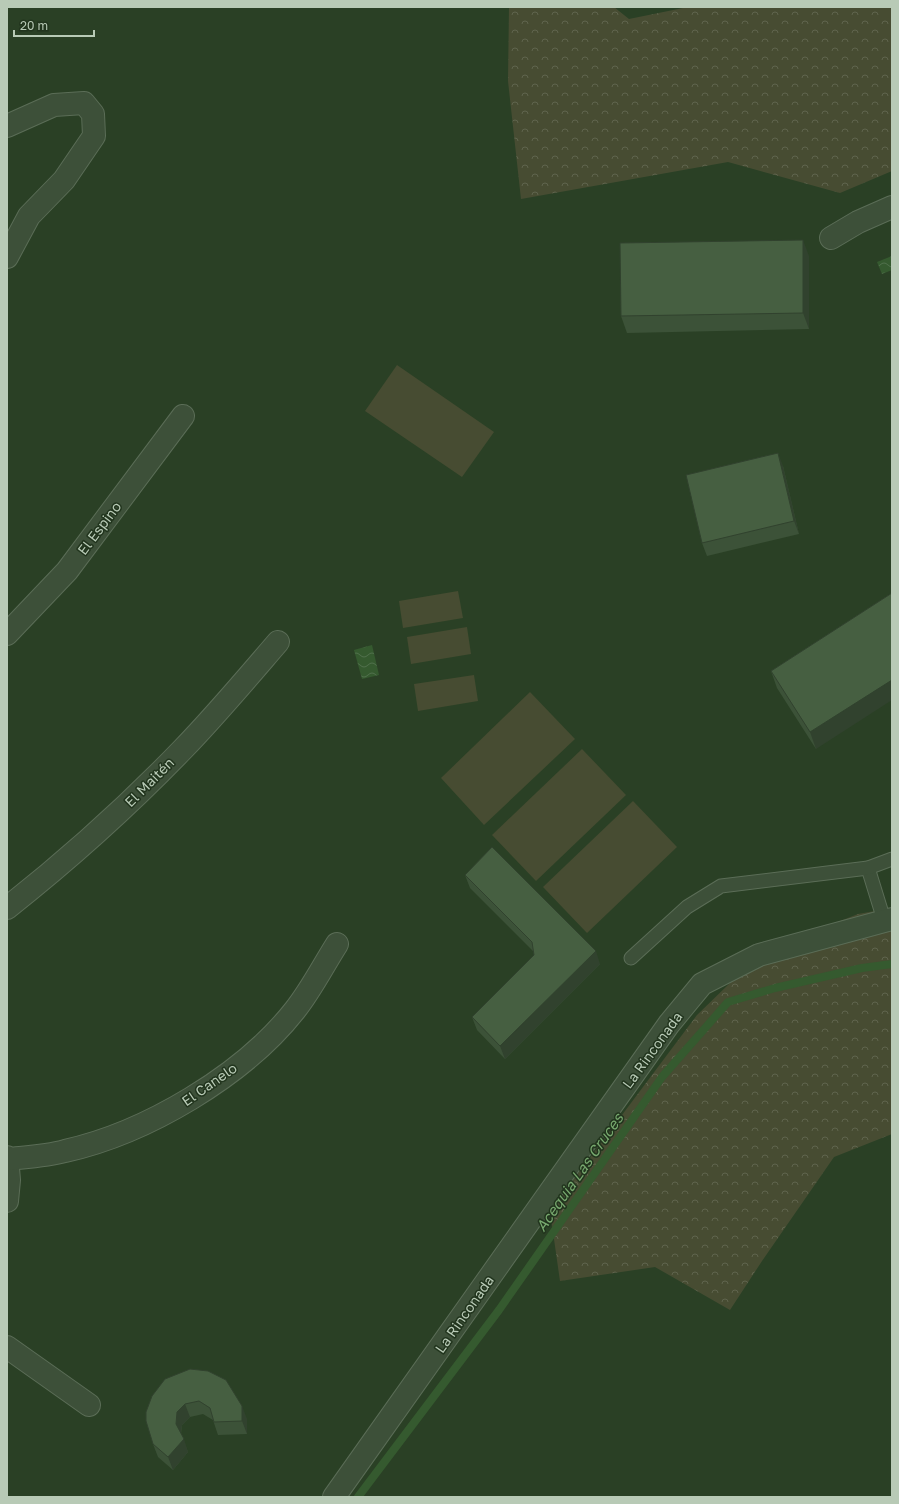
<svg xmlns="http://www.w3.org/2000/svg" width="899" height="1504" font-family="'Golos Text',sans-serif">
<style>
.forest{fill:url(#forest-crowns)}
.pitch{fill:#474c32}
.water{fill:url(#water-waves)}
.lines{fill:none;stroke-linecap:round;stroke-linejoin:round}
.stream{stroke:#355a2f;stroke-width:8}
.service-casing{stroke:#5b6d57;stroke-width:15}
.minor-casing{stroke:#5b6d57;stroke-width:24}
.service{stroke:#3d5039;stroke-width:13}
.minor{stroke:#3d5039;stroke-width:22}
.wall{fill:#3c5238}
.shaded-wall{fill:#31422e}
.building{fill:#465f41;stroke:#31422e}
.labels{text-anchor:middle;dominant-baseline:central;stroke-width:3;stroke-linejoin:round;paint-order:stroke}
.street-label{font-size:14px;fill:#b8cab6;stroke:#22351e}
.water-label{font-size:15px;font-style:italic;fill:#78a96f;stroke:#22351e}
</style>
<defs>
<pattern id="forest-crowns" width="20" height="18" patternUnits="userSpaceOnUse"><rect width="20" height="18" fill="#474c32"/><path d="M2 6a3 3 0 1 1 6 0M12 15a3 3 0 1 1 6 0" fill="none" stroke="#5f644d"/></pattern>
<pattern id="water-waves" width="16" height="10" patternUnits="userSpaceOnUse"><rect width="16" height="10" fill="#355a2f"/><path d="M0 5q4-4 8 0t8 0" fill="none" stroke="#50704b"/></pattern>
</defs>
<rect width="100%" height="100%" fill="#2a4025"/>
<g class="forest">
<path d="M509,7H614L629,19L688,7H892V171L840,193L728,162L521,199L508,81Z"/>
<path d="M892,908V1134L834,1157L762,1261L730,1310L655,1267L560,1281L550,1211L697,1015L762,952L858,914Z"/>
</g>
<g class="pitch">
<path d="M397,365L494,432L462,477L365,411Z"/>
<path d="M458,591L463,618L403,628L399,601Z"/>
<path d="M467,627L471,654L411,664L407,637Z"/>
<path d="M474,675L478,701L418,711L414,684Z"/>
<path d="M530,692L575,739L484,825L441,778Z"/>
<path d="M582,749L626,795L536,881L492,835Z"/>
<path d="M633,801L677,847L587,933L543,887Z"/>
</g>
<g class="water">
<path d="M892,256V270L882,274L877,262Z"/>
<path d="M372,645L379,675L362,679L354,650Z"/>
</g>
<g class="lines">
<path class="stream" d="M358,1497L499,1310L662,1077L728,1002L775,988L862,968L892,964"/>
<defs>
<g id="service">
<path d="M868,868L884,920"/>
<path d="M631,958L687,907L721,886L868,868L892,859"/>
</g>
<g id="minor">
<path d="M7,126L54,105L84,103L93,114L94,136L64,180L29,216L7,257"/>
<path d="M831,238L858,222L892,207"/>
<path d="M7,634L67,571L183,416"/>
<path d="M7,908C69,859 128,806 183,749C216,715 247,678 278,642"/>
<path d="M7,1157L9,1180L7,1201"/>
<path d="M8,1159C27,1157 47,1156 65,1151C146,1133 243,1076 295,1010C311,990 323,966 337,944"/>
<path d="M7,1347L89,1405"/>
<path d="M334,1497L669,1024L702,984L759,955L892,919"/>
</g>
</defs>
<use href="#service" class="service-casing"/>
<use href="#minor" class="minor-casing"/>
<use href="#service" class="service"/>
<use href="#minor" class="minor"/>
</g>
<g class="wall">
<path d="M809,256V329L627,333L621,316Z"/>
<path d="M783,466L799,534L707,556L702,543Z"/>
<path d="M892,593L816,749L777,688L771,671Z"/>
<path d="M465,875L600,964L505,1059L477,1030L472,1017L534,955V952L470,888Z"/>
<path d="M165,1379L247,1419V1434L218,1435L213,1420L203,1414L190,1417L182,1425L181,1434L188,1452L173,1470L158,1457L153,1444Z"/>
</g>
<g class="shaded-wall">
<path d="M803,240L809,256V329L803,313Z"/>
<path d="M778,453L783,466L799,534L794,521Z"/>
<path d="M892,680V700L816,749L810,732Z"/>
<path d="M596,951L600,964L505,1059L500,1046Z"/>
<path d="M185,1404L190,1417L182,1425L180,1437L176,1424L177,1412Z"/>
<path d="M242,1406L247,1419V1434L242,1421Z"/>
<path d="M184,1439L188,1452L173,1470L168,1457Z"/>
</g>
<g class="building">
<path d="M803,240V313L621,316L620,243Z"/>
<path d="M778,453L794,521L702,543L686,475Z"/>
<path d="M892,593V680L810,732L771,671Z"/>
<path d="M492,847L596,951L500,1046L472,1017L534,955L532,942L465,875Z"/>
<path d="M190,1369L208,1371L226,1380L242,1406V1421L214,1422L210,1408L199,1401L185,1404L177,1412L176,1424L184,1439L168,1457L153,1444L146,1421V1412L152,1396L165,1379Z"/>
<path d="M120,1496L122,1497H89Z"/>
</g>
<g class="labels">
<g class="street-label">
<text transform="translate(99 528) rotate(-53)">El Espino</text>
<text transform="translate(149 782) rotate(-45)">El Maitén</text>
<text transform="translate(652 1050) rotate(-54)">La Rinconada</text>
<text transform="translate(209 1084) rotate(-35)">El Canelo</text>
<text transform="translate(464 1314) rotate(-55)">La Rinconada</text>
</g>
<g class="water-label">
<text transform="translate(579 1172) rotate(-55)">Acequia Las Cruces</text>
</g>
</g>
<rect width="899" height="1504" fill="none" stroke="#b8cab6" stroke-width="16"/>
<path d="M14 30v6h80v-6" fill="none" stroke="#b8cab6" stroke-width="2"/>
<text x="20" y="30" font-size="12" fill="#b8cab6" stroke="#22351e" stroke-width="3" paint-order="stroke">20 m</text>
</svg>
